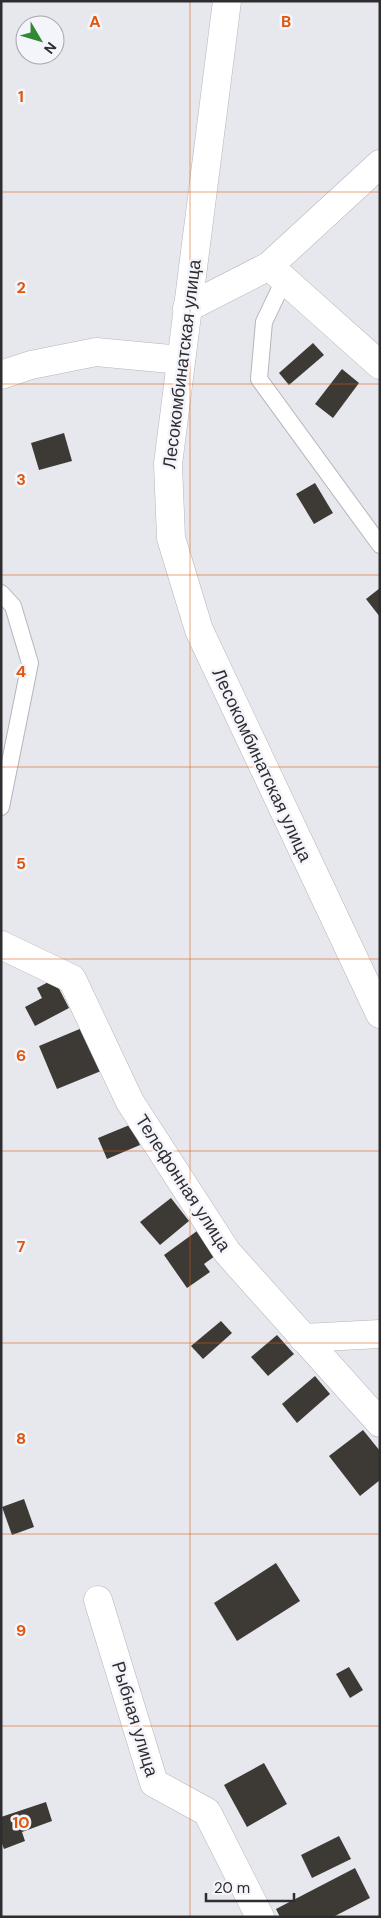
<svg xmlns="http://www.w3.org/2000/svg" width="381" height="1918" font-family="'DM Sans',sans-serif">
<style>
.building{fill:#3d3935}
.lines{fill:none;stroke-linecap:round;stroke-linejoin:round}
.service-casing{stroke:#b5b5bb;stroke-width:18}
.minor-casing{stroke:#b5b5bb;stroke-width:29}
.tertiary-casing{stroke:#b5b5bb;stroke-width:29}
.service{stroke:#fff;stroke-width:16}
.minor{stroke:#fff;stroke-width:28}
.tertiary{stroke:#fff;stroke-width:28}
.grid{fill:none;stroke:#df570e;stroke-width:1;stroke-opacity:0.55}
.labels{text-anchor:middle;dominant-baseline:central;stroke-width:5;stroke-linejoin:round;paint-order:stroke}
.street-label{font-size:18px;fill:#2e2e30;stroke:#f4f4fb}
.grid-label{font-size:16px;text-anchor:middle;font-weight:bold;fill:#df570e;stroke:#f4f4fb;stroke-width:5;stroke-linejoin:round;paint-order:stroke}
</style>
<rect width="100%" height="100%" fill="#e7e7ee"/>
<g class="building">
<path d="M313,343L324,355L289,385L279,373Z"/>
<path d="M342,369L359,383L333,418L315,404Z"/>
<path d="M64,433L72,461L39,470L31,443Z"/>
<path d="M315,483L333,513L314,524L296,494Z"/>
<path d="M380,588V617L366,599Z"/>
<path d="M54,979L69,1008L35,1026L25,1007L42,998L37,988Z"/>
<path d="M82,1028L101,1071L57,1089L39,1046Z"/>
<path d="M132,1124L140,1145L107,1159L98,1138Z"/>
<path d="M171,1198L189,1221L160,1245L140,1222Z"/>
<path d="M197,1231L215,1256L204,1264L210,1272L187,1288L164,1255Z"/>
<path d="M221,1321L232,1333L203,1359L191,1346Z"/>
<path d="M277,1335L294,1354L268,1376L251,1357Z"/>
<path d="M315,1376L330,1394L297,1423L282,1404Z"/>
<path d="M363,1430L380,1451V1480L360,1496L329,1456Z"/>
<path d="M24,1499L34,1527L12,1535L2,1507Z"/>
<path d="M276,1563L300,1601L237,1641L214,1603Z"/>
<path d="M349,1667L363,1690L350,1698L336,1674Z"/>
<path d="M264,1763L287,1804L247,1827L224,1785Z"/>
<path d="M46,1802L52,1821L22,1832L25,1841L4,1849L1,1841V1817Z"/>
<path d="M339,1836L351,1859L312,1878L301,1855Z"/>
<path d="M355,1868L370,1898L333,1917H280L276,1909Z"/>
</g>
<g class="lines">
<defs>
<g id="service">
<path d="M284,280L264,322L259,379L380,545"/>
<path d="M1,593L13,606L30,663L1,807"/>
</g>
<g id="minor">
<path d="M269,266L380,365"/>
<path d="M187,308L269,266L380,164"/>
<path d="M1,375L31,365L96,352L181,360"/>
<path d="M1,945L72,979L130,1102L227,1252L380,1423"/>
<path d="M303,1338L380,1334"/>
<path d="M98,1600L154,1783L207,1812L260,1917"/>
</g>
<path id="tertiary" d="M227,1L168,464L171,538L199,630L380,1014"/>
</defs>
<use href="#service" class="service-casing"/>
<use href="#minor" class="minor-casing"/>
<use href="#tertiary" class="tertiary-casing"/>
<use href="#service" class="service"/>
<use href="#minor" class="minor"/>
<use href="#tertiary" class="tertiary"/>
</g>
<path class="grid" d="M190,1V1917M1,192H380M1,384H380M1,575H380M1,767H380M1,959H380M1,1151H380M1,1343H380M1,1534H380M1,1726H380"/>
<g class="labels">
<g class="street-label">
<text transform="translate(182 364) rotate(-83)">Лесокомбинатская улица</text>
<text transform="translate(262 765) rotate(65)">Лесокомбинатская улица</text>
<text transform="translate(183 1183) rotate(57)">Телефонная улица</text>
<text transform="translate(135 1719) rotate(73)">Рыбная улица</text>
</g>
</g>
<g class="grid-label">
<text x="95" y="27">A</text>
<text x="286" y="27">B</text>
<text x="21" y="102">1</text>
<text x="21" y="293">2</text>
<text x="21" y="485">3</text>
<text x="21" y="677">4</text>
<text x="21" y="869">5</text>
<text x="21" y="1061">6</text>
<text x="21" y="1252">7</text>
<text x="21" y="1444">8</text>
<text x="21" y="1636">9</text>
<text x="21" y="1828">10</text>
</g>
<rect width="381" height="1918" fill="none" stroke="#2e2e30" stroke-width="5"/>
<g transform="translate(40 40) rotate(128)"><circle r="24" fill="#f4f4fb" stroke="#a5a5aa"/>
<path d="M0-4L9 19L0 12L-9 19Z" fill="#328837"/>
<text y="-8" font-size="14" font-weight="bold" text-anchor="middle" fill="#2e2e30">N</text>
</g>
<path d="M206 1893v8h88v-8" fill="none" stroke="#2e2e30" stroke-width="2.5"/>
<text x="214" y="1893" font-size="15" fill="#2e2e30" stroke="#f4f4fb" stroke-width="4" paint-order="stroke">20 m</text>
</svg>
